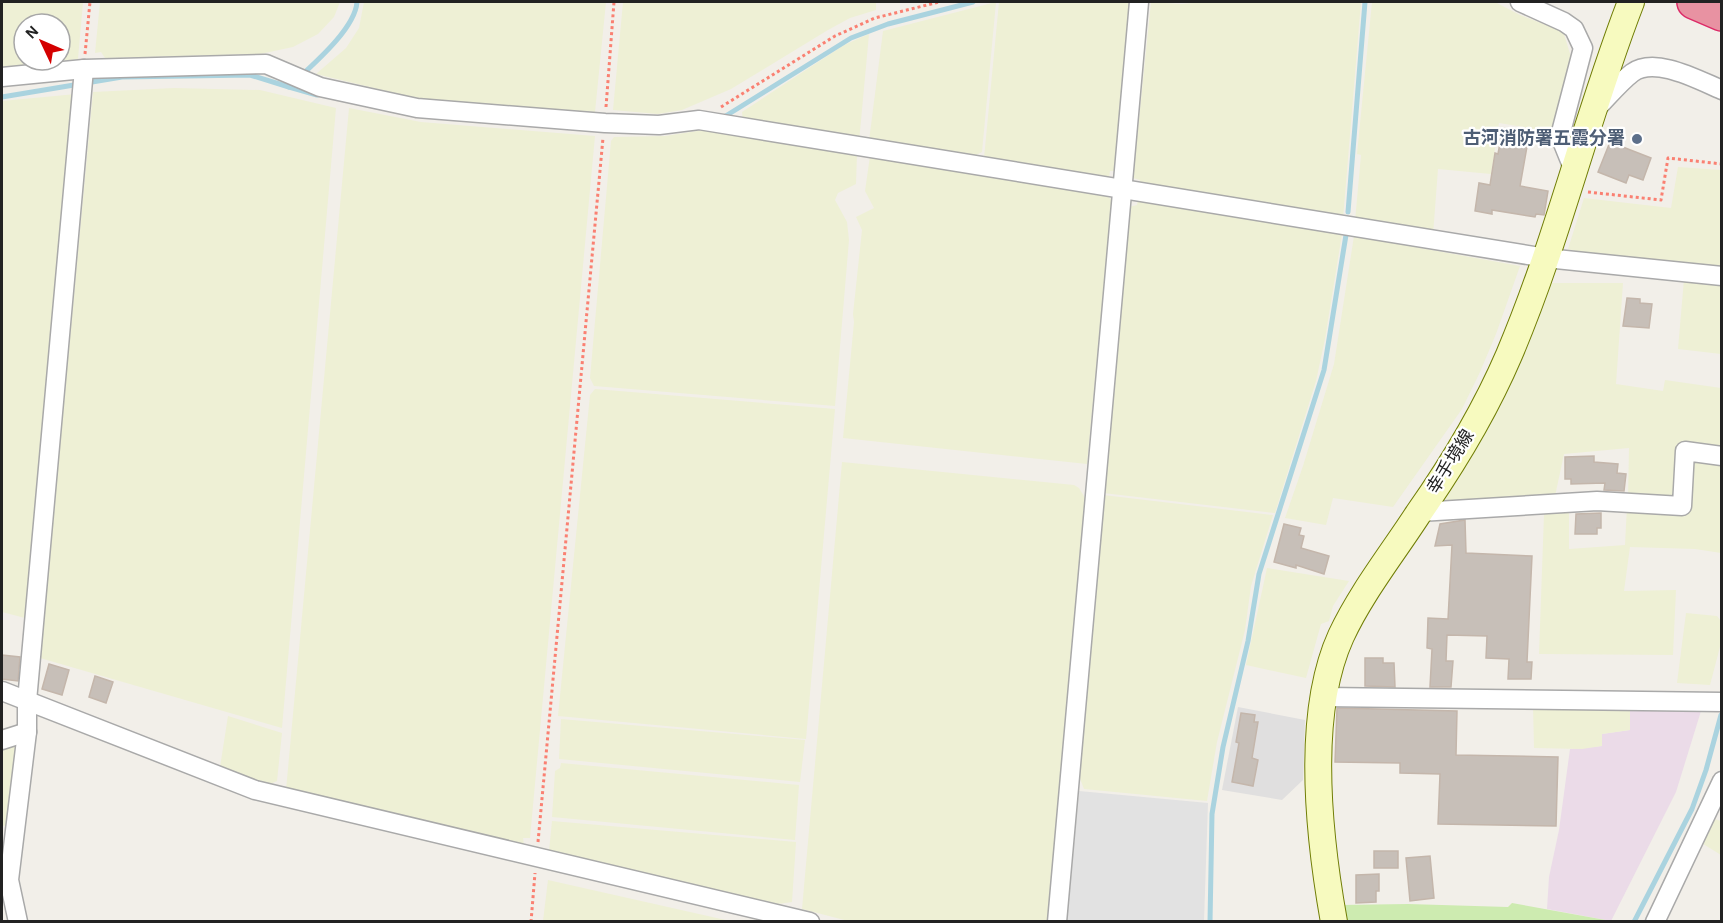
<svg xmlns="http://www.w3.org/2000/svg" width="1723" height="923" font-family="'Alegreya Sans','Noto Sans JP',sans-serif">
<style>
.residential{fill:#e0dfdf}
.industrial{fill:#ebdbe8}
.farmland{fill:#eef0d5;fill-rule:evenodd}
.grass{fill:#cdebb0}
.parking{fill:#e2e2e2}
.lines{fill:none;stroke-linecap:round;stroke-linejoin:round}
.stream{stroke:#aad3df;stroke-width:5}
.building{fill:#c7bfb8;stroke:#c4b6ab;stroke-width:1.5}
.street-casing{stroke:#a9a9a9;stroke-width:21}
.secondary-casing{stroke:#707d05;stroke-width:28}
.highway-casing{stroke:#dc2a67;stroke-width:36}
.path{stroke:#fa8072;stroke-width:3;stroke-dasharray:3 3;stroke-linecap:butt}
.street{stroke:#fff;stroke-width:18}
.secondary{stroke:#f7fabf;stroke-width:26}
.highway{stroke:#e892a2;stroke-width:33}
.service-dot{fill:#5c6f8a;stroke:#fff;stroke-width:2}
.labels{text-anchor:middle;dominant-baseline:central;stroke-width:4.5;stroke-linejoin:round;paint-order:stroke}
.service-label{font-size:18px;font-weight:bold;fill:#4e5e75;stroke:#fff;text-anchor:end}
.street-label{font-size:18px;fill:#222;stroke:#fff}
</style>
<rect width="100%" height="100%" fill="#f2efe9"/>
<path class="residential" d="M1238,707L1305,720L1303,780L1282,800L1222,790Z"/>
<path class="industrial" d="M1630,710L1701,711L1676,792L1611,921L1547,909L1549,877L1559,830L1570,749L1602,746V734L1630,730Z"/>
<g class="farmland">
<path d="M2,2H83L78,59L2,68ZM24,24H60V60H24Z"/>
<path d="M100,2H340L334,17L318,34L293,47L260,54L105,58L101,52L95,53Z"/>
<path d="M364,2H606L595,112L448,102L407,96L316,74L346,48L359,28Z"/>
<path d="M623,2H876V10L850,18L828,30L731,89L682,110L658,114L613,110Z"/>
<path d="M996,2L982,152L972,157L869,141L883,31Z"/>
<path d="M999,2H1133L1119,171H1110L1109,178L984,158Z"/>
<path d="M1151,2L1181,4L1205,2H1361L1343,219L1139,188L1140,180L1133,178Z"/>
<path d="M1372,2H1495L1520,15L1559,30L1564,34L1571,57L1552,132L1499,123L1491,174L1438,169L1433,235L1355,221L1361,155L1357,154Z"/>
<path d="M869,34L859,142L743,121L742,112L844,45Z"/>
<path d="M174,88L260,90L336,108L282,728L40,658L93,92Z"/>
<path d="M76,94L25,618L2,612V101Z"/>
<path d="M349,108L421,122L595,136L530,838H523L524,845L286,790Z"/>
<path d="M710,129L857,154L856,184L838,193L835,200L847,222L849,240L835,406L594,386L590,378L611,141L614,137L665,136Z"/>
<path d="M870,156L1105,193L1112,201L1087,464L843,438L854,322L853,314L862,230L856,217L874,208L865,191Z"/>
<path d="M1678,167L1721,170V269L1594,257L1568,249L1584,198L1671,208Z"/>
<path d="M1138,199L1342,234L1325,339L1316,381L1275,513L1103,493L1129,207L1137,205Z"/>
<path d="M1354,236L1520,266L1496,334L1480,372L1462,409L1393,507L1333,498L1326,525L1285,518L1303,466L1334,364Z"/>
<path d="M1684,279L1721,283V354L1678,349Z"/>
<path d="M1550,283H1623L1616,384L1663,391L1665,380L1721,388V449L1680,444L1677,495L1672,500L1628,498L1629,448L1564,454L1554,501L1443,507L1441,500L1500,406L1522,360Z"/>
<path d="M595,389L835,409L806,739L558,716L590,395Z"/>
<path d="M1696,458L1721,462V553L1695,549L1630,547L1624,591L1676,590L1673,655L1539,654L1544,514L1569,512V549L1625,545L1627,506L1687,513L1693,462Z"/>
<path d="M842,462L1074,485L1079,488L1085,498L1048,921L852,922L802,909Z"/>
<path d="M1103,495L1273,515L1251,586L1245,630L1217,742L1207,801L1084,789L1079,776Z"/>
<path d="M1267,568L1349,581L1333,606L1329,621L1321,624L1306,678L1246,665Z"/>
<path d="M1686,613L1717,616L1721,621V643L1710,685L1677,683Z"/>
<path d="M1533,706L1630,708V730L1602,734V746L1582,749L1534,748Z"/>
<path d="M228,716L282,733L277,781L270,784L264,783L220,767Z"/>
<path d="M561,719L805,740L800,782L559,759Z"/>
<path d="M11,742L18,748L10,825L2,826V745Z"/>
<path d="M561,763L799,785L795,840L552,817L555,771L560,768Z"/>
<path d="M1711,818L1721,821V855L1700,842Z"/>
<path d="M552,821L796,842L792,902L778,904L549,851Z"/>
<path d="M548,880L730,921H543Z"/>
</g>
<path class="grass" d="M1512,903L1611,921H1344L1341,905L1408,904L1508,907Z"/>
<path class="parking" d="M1079,791L1208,803L1204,921H1067Z"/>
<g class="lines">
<g class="stream">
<path d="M289,87L317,95"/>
<path d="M2,97L122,77L250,75L289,87C310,67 355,30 357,2"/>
<path d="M724,117L851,38L888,24L973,2"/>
<path d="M1348,212L1365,2"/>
<path d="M1210,922L1212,814L1223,747L1248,641L1259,574L1324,370L1346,235"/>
<path d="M1634,922L1692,809L1706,770L1721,715"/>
</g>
</g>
<g class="building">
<path d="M1501,137L1528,141L1520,186L1548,191L1544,215L1536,214L1535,217L1492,210V214L1475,211L1479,183L1490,185L1495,153L1498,154Z"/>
<path d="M1610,142L1651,158L1643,180L1629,175L1626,183L1598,172Z"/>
<path d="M1627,298L1640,299V303L1652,304L1649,328L1623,326Z"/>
<path d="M1594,456V462L1618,464L1617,473L1626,474L1624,491L1604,490L1605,483L1571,484V479H1565V457Z"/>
<path d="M1601,513V528H1597V534H1575L1576,514Z"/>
<path d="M1465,520L1466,553L1532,556L1527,662H1532L1531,679H1508L1509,659L1486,658L1487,636L1447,635L1446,661H1453L1451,687H1430L1432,649L1427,648L1428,618L1448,619L1452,545L1435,546L1440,524Z"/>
<path d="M1284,524L1301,528L1299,535L1304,536L1301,548L1329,556L1324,574L1296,565V568L1274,562Z"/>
<path d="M2,655L20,657L18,681L2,679Z"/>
<path d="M1365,658H1383V663H1394L1395,687L1365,686Z"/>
<path d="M49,664L69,670L62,695L42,689Z"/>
<path d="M95,676L113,682L106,703L89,697Z"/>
<path d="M1337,708L1457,711L1456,755L1558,757L1556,826L1438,824L1440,774L1400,773V763L1335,762Z"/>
<path d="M1241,713L1255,715L1254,722H1258L1252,758L1258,760L1253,786L1232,782L1239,743L1236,742Z"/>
<rect x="1374" y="851" width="24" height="17"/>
<path d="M1430,856L1434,898L1410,901L1406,858Z"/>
<path d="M1379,874V891H1376V902L1356,903V875Z"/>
</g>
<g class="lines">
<defs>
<g id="street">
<path d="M1520,2L1564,22L1574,29L1583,48L1560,136L1575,173"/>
<path d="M2,77L84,69L266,64L320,87L417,108L605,123L659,125L699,120L1546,258L1722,276"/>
<path d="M1595,110C1607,98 1619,83 1632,73C1655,56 1698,80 1722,90"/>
<path d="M1420,512L1597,501L1682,506L1685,451L1722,456"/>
<path d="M2,691L255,790L810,922"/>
<path d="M1324,697L1722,702"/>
<path d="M2,740L27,732"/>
<path d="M18,922L9,880L27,732V701L84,69"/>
<path d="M1057,922L1139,2"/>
<path d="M1655,922L1722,781"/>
</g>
<path id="secondary" d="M1334,922C1319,838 1305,715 1341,636C1361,593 1392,554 1418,514C1453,464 1485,411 1509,355C1558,240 1586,118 1631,2"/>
<path id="highway" d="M1694,2L1722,14"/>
</defs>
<use href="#street" class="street-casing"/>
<use href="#secondary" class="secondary-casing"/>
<use href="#highway" class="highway-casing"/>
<g class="path">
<path d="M85,54L90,2"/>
<path d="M606,107L614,2"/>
<path d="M721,107L835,36L875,18L939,2"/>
<path d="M1588,192L1661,200L1668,158L1722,164"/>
<path d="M538,842L603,138"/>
<path d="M531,922L535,873"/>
</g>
<use href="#street" class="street"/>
<use href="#secondary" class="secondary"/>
<use href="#highway" class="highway"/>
</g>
<circle class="service-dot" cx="1637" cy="139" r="6"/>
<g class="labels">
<g class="service-label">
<text x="1625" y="139">古河消防署五霞分署</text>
</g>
<g class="street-label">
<text transform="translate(1451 462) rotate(-58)">幸手境線</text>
</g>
</g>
<rect width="1723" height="923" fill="none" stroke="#222222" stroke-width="6"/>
<g transform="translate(42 42) rotate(314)"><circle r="28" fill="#ffffff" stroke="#a7a7a7" stroke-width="1.5"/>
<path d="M0-4.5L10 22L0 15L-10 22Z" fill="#d40000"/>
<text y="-9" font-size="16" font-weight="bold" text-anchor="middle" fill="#222222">N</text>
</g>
</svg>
